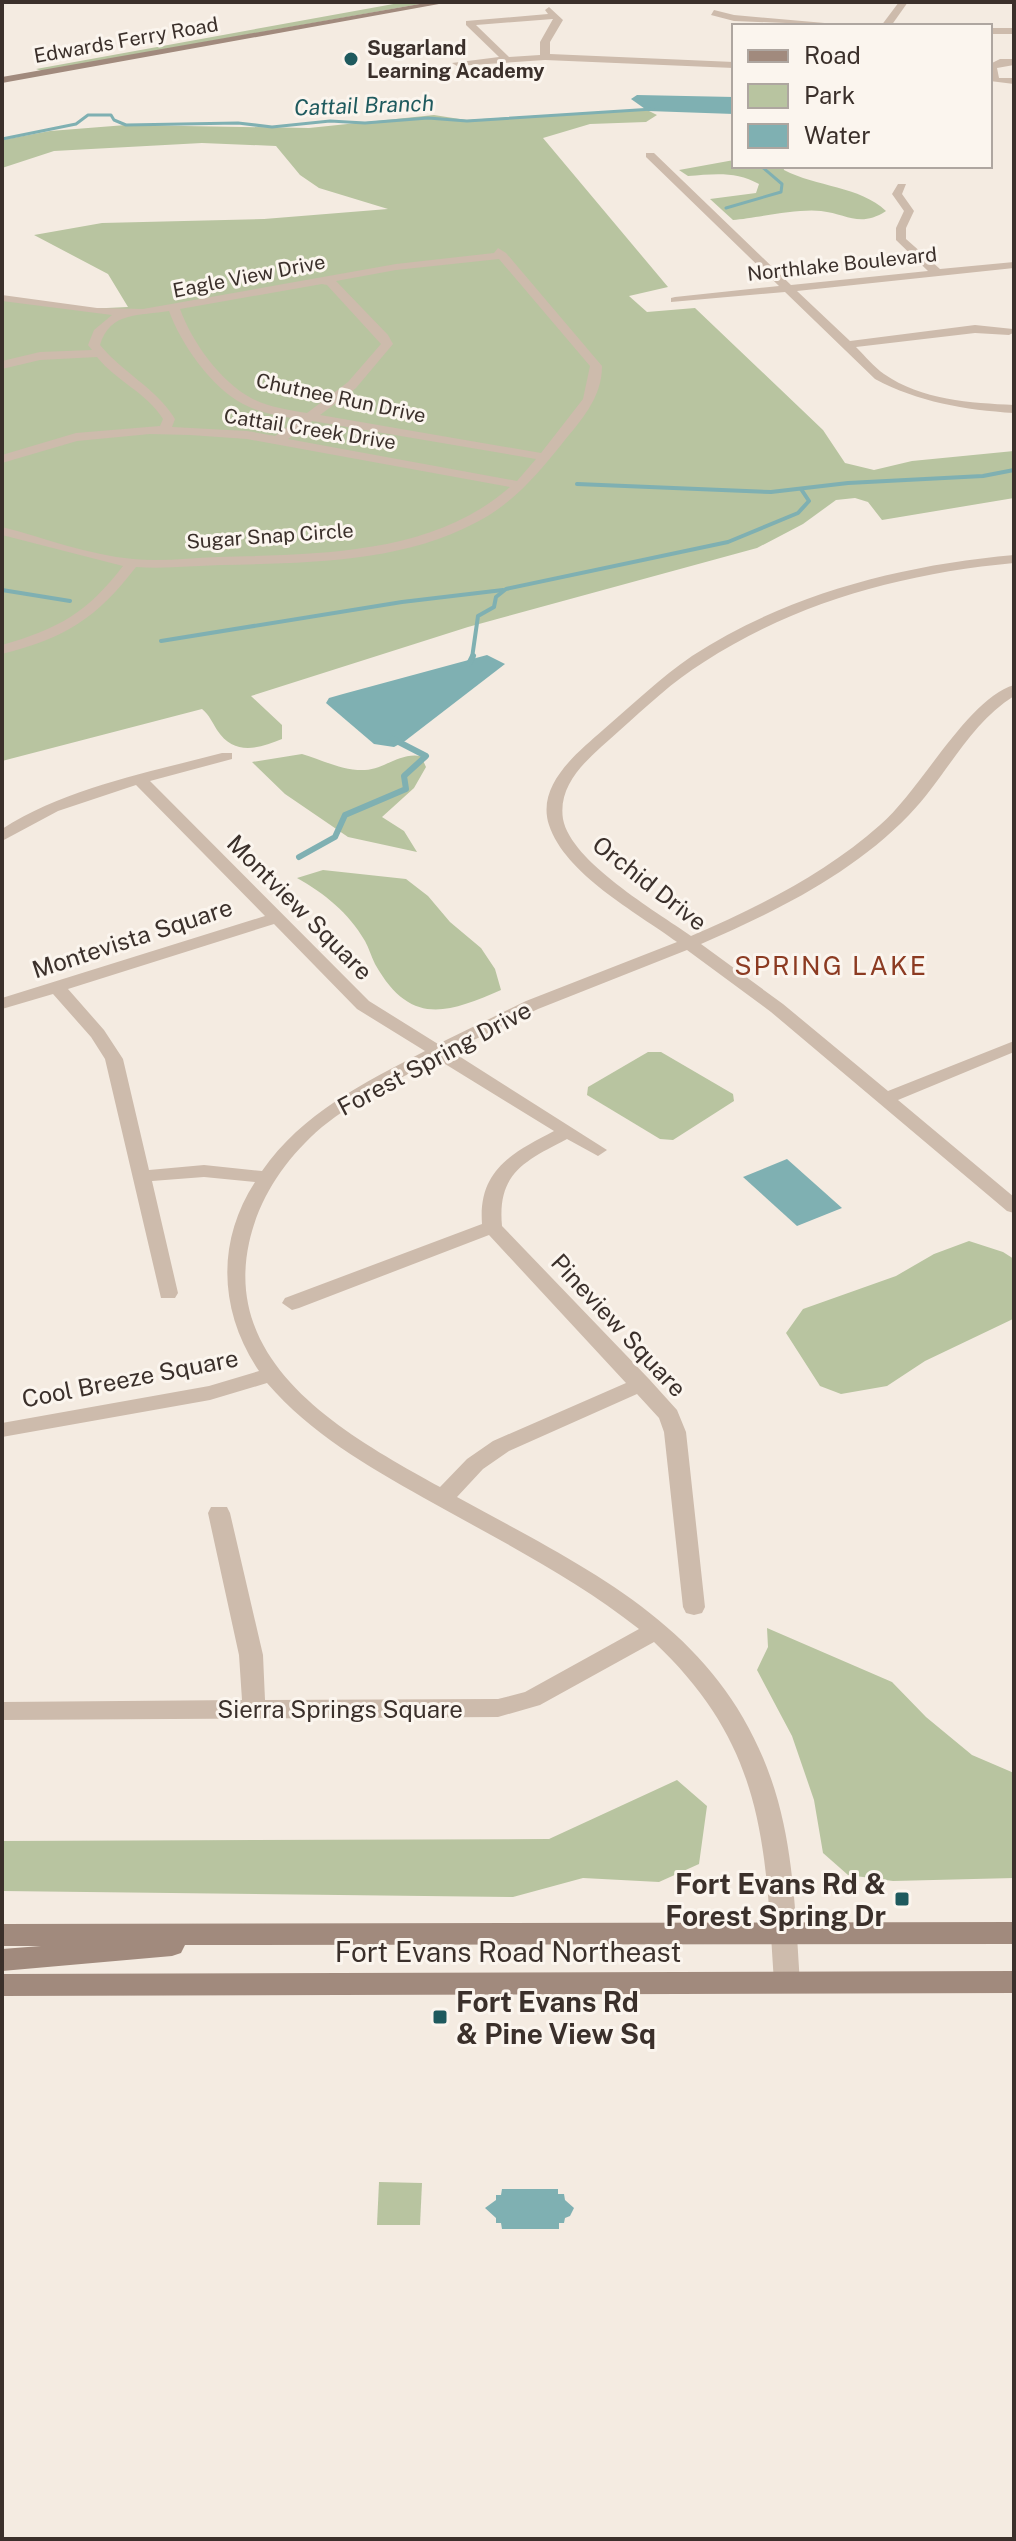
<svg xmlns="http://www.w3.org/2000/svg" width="1016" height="2541" font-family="'Public Sans',sans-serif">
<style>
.green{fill:#b8c4a0}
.water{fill:#7fb0b2}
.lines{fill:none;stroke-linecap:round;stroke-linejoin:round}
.stream-far2{stroke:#7fb0b2;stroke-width:3}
.stream-far1{stroke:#7fb0b2;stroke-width:4}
.stream{stroke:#7fb0b2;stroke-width:6}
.street{fill:#cdbbac;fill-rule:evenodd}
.secondary{fill:#a18a7d;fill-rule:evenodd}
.poi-dot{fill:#1f5a5e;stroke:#fbf5ee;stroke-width:3}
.labels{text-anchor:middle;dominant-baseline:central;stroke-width:6;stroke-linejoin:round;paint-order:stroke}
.far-street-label{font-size:20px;fill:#3b302b;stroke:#fbf5ee}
.far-poi-label{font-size:20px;font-weight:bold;fill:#3b302b;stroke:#fbf5ee;text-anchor:start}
.far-water-label{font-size:22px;font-style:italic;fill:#1f5a5e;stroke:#fbf5ee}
.street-label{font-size:24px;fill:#3b302b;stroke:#fbf5ee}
.neighbourhood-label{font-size:26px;letter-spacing:2px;fill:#8c3b22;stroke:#fbf5ee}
.near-poi-label{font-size:28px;font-weight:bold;fill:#3b302b;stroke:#fbf5ee;text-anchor:end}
.near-street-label{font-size:28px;fill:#3b302b;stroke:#fbf5ee}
</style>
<rect width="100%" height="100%" fill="#f4ebe1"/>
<g class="green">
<path d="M431,2L42,71L36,69L399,3Z"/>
<path d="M645,109L657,115L646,122L590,124L543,138L668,287L629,296L647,312L695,308L823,430L845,463L874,470L912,461L1014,451V498L882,520L868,502L855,498L836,500L803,524L757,548L468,627L251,696L282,725V739C258,749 234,756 217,730C212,722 210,716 202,709L2,761V298L85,309L128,307L108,274L34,235L102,223L264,219L388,209L319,188L300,175L276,146L202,143L54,151L2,168V140L50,131L126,125L309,128L434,115L466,120Z"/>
<path d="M734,160V166H783L784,170C816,187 860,186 886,211C860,228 847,214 821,211C799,208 756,218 733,220L710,199L756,193L759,184C736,171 714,174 688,176L679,170Z"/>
<path d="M302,754C322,760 343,771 365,770C385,769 400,752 421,756L426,767L414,788L382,817L404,831L417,852L348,837L285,794L252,762Z"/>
<path d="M323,870L406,879L428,896L450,922L481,948L495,969L501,990C446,1014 410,1026 375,964C371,956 369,948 365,941C348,912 325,894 297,878Z"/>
<path d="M648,1052H661L733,1094L734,1101L673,1140L660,1139L587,1095L588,1087Z"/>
<path d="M969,1241L1003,1252L1014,1259L1013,1319L925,1361L887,1386L841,1394L820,1386L786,1333L803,1309L896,1276L934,1254Z"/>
<path d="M767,1628L892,1682L926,1717L972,1755L1014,1773V1878L893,1881L848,1875L823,1853L814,1800L792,1736L757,1670L768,1647Z"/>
<path d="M677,1780L707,1806L699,1864L659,1882L583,1878L513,1897L2,1891V1841L549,1839Z"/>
<path d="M379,2182L422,2183L420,2225H377Z"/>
</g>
<g class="water">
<path d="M637,95L734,97V114L648,111L631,99Z"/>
<path d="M487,655L505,664L405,741L394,747L374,744L326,703L329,698L343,694Z"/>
<path d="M787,1159L842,1208L797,1226L743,1177Z"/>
<path d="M502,2189H558V2194H564L565,2200L574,2208L570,2216L565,2218L564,2223H559V2229H502L501,2223H496V2218L485,2208L496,2200V2195H501Z"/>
</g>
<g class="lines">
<g class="stream-far2">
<path d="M2,139L76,124L88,115H111L114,120L126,125L238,123L272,127L330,121L365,123L428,118L467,121L653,109"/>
<path d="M726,208L781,192L782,184L761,166"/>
</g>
<g class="stream-far1">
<path d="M577,484L771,492L848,483L983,476L1014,470"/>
<path d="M2,590L70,601"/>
<path d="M161,641L402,602L503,590"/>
<path d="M472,658L478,616L494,607L496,597L506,589L728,542L798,513L809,501L801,489"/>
</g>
<g class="stream">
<path d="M469,664L473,656"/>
<path d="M299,857L335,837L345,815L406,789L404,776L426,756L393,739"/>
</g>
<g class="street">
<path d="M899,2H908L891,26H881Z"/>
<path d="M549,7L563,20L550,42V54L734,62V68L545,60L457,66L452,63L499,57L466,25V21L548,14L545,10ZM553,19L540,42V55L509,57L476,25Z"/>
<path d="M714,10L734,15L859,26L734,21L711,15Z"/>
<rect x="990" y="28" width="24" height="6"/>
<path d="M1000,59H1014V65L997,68L999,78H1014V84L990,81V64Z"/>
<path d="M646,153H654L791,285L928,271L896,240V228L904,211L892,194L898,184H906L902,194L914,211L906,228V239L940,269L1014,262V268L797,291L850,341L975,325L1013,329V333L1009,335L975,333L856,347C865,356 874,367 884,374C921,400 971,403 1014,405V413C965,410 918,402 875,379L785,292L671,302V298L675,297L779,286L646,157Z"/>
<path d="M498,248L506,253L602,366C602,399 580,421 561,445C537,475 512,504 477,522C401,563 305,563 221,565C192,566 164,569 136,567C96,619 65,638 2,654V645C58,629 87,613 123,566L2,535V527C45,538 88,555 133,559C161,562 190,558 218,557C316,554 432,556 510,487L247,439L190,435L150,434L77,441L2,463V455L76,433L160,426L163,419C146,392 116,381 97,357L40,360L2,369V361L40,352L92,350L88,345L94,330L112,315L2,301V295L97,308L143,309L396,264L494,253ZM499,259L590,366L583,399L541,453L320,415L356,388L393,344L388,335L336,281L396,270ZM322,284L327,285L381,344L348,382L307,413C288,410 268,407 251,398C220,381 192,342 180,309ZM169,311C181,344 211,387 243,404C260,413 280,416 298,419L275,436L247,431L172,427L175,419C156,388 123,373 100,345C110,311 140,316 169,311ZM312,421L536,459L517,481L288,439Z"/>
<path d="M1014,555V563C905,573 796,602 704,662C673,681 646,707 619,731C594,754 557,780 563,819C571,862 656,911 691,936C758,907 825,874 880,825C920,791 968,698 1014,685V696C968,725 946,777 909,815C852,874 775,912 701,944L783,1004L888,1091L1014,1041V1052L898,1100L1014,1197V1213L1007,1211L771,1012L687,950L538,1009L451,1051L607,1150L598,1156L567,1139C525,1161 497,1173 502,1226L649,1379L677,1410L686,1432L705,1607L702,1613L694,1615L686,1613L683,1607L664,1432L659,1418L637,1394L509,1451L483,1469L457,1497C597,1574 731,1633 778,1801C794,1859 796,1922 800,1982L796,1990L787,1993L778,1990L774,1982C765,1840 764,1746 654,1642L540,1705L498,1717L2,1720V1702L242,1700L239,1655L208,1513L211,1507H227L230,1513L263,1655L265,1700L498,1699L525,1692L639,1629C573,1577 497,1539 424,1498C366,1465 311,1434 267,1383L210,1400L2,1437V1423L209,1386L259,1371C219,1312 216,1242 255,1182L204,1177L152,1181L178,1293L175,1298H161L105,1059L91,1037L53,994L2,1009V998L265,916L136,785L58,811L2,841V829C68,787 147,773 222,753H232V759L150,781L369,1001L438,1044L526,1001L677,942C636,912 565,874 549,825C536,785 577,753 603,730C632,705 660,678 692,656C787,594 902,565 1014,555ZM274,924L357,1009L425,1051C364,1083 302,1113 262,1171L204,1165L149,1170L123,1059L104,1030L68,989ZM437,1059L554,1131C512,1153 478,1170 482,1224L285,1298L282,1303L292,1310L299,1308L489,1235L626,1383L493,1441L467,1459L440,1487C350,1437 222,1368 249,1243C259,1197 286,1158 322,1127C356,1099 398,1080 437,1059Z"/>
</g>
<g class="secondary">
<path d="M431,2H450L2,83V77Z"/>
<path d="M1014,1922V1944L185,1945L181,1953L172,1956L2,1971V1949L41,1946H2V1924Z"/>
<path d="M1014,1971V1993L2,1996V1974Z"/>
</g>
</g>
<g class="poi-dot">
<circle cx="351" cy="59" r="8"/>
<rect x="894" y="1891" width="16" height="16" rx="4"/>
<rect x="432" y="2009" width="16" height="16" rx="4"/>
</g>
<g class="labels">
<g class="far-street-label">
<text transform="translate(126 40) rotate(-10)">Edwards Ferry Road</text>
<text transform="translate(842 264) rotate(-6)">Northlake Boulevard</text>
<text transform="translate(249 276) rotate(-11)">Eagle View Drive</text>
<text transform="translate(341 398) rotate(12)">Chutnee Run Drive</text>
<text transform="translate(310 429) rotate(9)">Cattail Creek Drive</text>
<text transform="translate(270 536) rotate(-4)">Sugar Snap Circle</text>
</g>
<g class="far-poi-label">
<text x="367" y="48">Sugarland<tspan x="367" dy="23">Learning Academy</tspan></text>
</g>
<g class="far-water-label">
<text transform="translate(364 105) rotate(-2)">Cattail Branch</text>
</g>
<g class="street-label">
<text transform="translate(650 883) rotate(38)">Orchid Drive</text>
<text transform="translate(300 907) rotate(45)">Montview Square</text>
<text transform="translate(132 938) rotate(-18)">Montevista Square</text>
<text transform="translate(434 1058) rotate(-28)">Forest Spring Drive</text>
<text transform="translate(619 1325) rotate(47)">Pineview Square</text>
<text transform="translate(130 1378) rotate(-11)">Cool Breeze Square</text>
<text x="340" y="1709">Sierra Springs Square</text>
</g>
<g class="neighbourhood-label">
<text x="831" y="965">SPRING LAKE</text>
</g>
<g class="near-poi-label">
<text x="886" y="1883">Fort Evans Rd &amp;<tspan x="886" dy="32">Forest Spring Dr</tspan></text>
<text x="456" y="2001" text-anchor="start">Fort Evans Rd<tspan x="456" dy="32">&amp; Pine View Sq</tspan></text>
</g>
<g class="near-street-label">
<text x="508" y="1951">Fort Evans Road Northeast</text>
</g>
</g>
<rect width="1016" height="2541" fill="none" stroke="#3b302b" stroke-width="8"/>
<rect x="732" y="24" width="260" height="144" fill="#fbf5ee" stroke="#aea6a0" stroke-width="2"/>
<rect x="748" y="50" width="40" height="12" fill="#a18a7d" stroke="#aea6a0" stroke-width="2"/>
<text x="804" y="64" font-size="24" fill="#3b302b">Road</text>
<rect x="748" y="84" width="40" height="24" fill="#b8c4a0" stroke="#aea6a0" stroke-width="2"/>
<text x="804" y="104" font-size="24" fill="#3b302b">Park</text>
<rect x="748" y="124" width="40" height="24" fill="#7fb0b2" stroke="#aea6a0" stroke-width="2"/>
<text x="804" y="144" font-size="24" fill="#3b302b">Water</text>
</svg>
